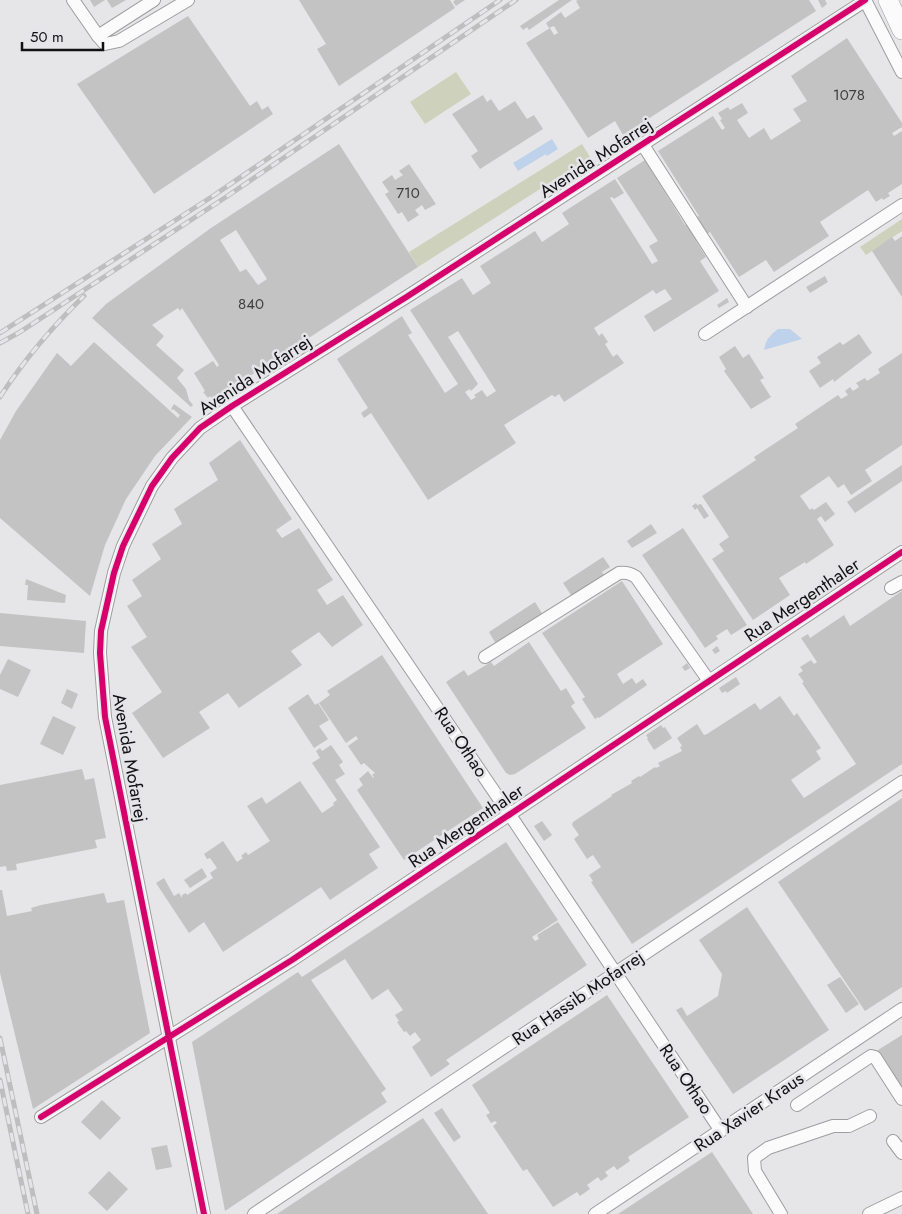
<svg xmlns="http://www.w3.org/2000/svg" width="902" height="1214" font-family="Jost,sans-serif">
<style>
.green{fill:#ced2bd}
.water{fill:#bed2eb}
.building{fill:#c3c3c3;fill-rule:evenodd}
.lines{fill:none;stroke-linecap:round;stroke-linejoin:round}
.minor-casing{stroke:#9e9ea0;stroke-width:14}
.highway-casing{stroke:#9e9ea0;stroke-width:20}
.minor{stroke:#fbfbfc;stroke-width:12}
.highway{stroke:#fbfbfc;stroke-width:19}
.rail-casing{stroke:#bebebf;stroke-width:5}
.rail{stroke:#e5e5e9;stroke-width:3;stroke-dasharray:9;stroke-linecap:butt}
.cycleway-casing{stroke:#e5e5e9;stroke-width:9}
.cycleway{stroke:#d6006c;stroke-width:6}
.labels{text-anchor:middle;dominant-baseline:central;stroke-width:5;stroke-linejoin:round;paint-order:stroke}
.number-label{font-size:15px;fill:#3e3e3f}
.street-label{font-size:18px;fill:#121213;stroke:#e5e5e9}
</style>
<rect width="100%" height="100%" fill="#e6e6e8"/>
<g class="green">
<path d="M456,72L471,94L425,124L410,102Z"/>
<path d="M582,144L590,157L418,267L409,252Z"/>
<path d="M902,219V231L866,255L860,247Z"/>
</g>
<g class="water">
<path d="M552,139L558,149L547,156L546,154L518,171L513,163Z"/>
<path d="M778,329H790L802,339L764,350C766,339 770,335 778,329Z"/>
</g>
<g class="building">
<path d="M90,0H105L94,7Z"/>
<path d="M107,0H126L112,8Z"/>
<path d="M299,0H450L455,8L339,86L317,49L326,44Z"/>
<path d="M455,0H465L456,6L453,2Z"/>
<path d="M559,0H572L529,30L527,27L523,30L520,26Z"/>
<path d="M578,0H809L816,11L623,135L615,121L588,138L526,43L550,28L554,35L558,33L554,26L549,28L546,23L561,12L565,18L580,8L576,1Z"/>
<path d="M818,0H825L827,4L822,8Z"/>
<path d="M188,16L250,106L257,101L262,110L268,106L273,114L154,194L77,84Z"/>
<path d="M847,38L902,123V127L892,133L894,136L902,131V184L888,193L890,196L883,200L882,198L876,202L868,190L820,222L829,236L774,272L766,260L739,277L710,232L696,241L706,257L700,261L719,291L654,332L644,316L672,299L665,289L656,294L653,290L594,328L599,336L602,333L608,342L605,344L613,357L617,354L624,363L564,402L559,394L555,397L552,395L504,425L516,443L428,500L371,413L364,418L361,413L368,408L337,359L402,316L412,333L408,335L445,393L458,384L410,310L462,278L473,295L491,283L480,266L535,231L542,242L569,224L562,213L615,179L624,193L614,199L612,197L610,198L652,264L658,261L649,246L658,241L617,178L645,160L685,225L699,216L658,151L713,116L722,130L725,128L720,120L722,119L718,113L728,107L730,110L742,103L748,113L737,120L749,138L764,128L771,140L801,121L793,109L807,101L791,76ZM458,331L496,391L487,397L482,390L474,395L476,397L471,400L465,392L470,389L471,391L478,384L448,337Z"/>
<path d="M483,95L487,102L491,99L499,111L515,101L527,119L534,115L543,129L480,169L471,156L478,151L452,114Z"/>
<path d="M339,144L418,267L213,400L210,396L208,398L203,392L205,391L194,373L213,361L217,367L219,365L182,308L180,311L178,308L152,325L164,336L156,345L184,370L177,378L186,389L189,400L193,405L191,407L92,318L106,304L211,228ZM236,230L267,279L258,285L246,269L240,272L220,240Z"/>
<path d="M409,164L436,204L425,210L422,205L415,210L419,215L408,222L402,212L398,214L385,194L389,192L382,182L392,175L395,180L403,175L399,171Z"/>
<path d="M902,236V297L872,251L892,237L895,241Z"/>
<path d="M825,276L828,282L810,293L806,287Z"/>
<path d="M727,298L729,302L719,308L717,305Z"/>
<path d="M859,334L872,353L834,382L833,379L820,388L809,371L821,363L817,357L840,342L843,345Z"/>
<path d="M94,342L178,418L180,415L173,409L172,410L171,409L174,404L192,417L155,456L126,499L105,545L90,596L0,518V440L16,411L57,353L71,366Z"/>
<path d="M735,346L743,358L749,354L764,378L760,380L771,397L751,409L724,371L726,369L719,357Z"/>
<path d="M902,353V445L865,470L872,481L851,495L844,484L838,488L829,476L800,496L810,510L812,508L814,510L826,502L835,514L825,522L821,516L817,519L834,545L806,564L805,562L779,578L790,595L753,620L712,559L724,551L719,544L729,537L702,496L756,460L754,457L798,428L795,424L838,395L841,399L848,395L845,391L850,387L853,391L859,387L856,383L865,378L867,381L880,373L878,369Z"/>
<path d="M240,440L292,519L276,530L282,538L299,528L333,580L317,590L327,605L343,595L363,625L332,647L319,632L291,651L302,665L239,708L228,693L199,712L210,728L163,758L132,713L162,692L131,647L147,637L127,606L142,596L132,580L161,559L152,544L182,524L174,509L218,480L209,463Z"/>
<path d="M902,465V481L855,513L847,502Z"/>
<path d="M696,503L697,505L701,504L709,516L704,519L697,508L695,510L692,506Z"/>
<path d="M651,524L657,533L632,548L627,541Z"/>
<path d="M683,528L747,625L731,635L727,629L716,636L718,639L705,648L642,555Z"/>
<path d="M603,557L610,567L602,572L604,575L573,598L563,583Z"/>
<path d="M26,579L66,595L65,603L27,600L28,585H25Z"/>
<path d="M622,581L663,644L617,674L623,684L632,678L636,684L643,679L647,685L599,718L598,717L595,719L582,699L585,697L542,633Z"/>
<path d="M902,591V764L632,944L591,882L593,881L589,875L601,867L593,855L587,859L574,839L579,835L572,825L573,822L612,796L611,795L632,783L631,781L639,776L640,777L655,767L656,768L660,766L658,763L682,751L680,747L682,746L677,738L697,724L704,735L707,734L755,703L760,710L780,696L794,716L797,713L821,748L816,751L821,759L791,780L804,798L856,764L802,683L804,682L798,674L803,671L800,667L811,660L814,664L817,662L801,638L808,634L810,638L844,615L850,626Z"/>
<path d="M535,602L543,615L496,644L489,632Z"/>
<path d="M0,613L86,621L84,653L0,646Z"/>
<path d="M529,642L561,691L566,688L575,703L571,706L586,728L515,774L510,775L506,773L446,682L464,670L468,676L491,662L494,666Z"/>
<path d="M717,646L720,651L715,654L712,650Z"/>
<path d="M382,655L483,808L404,860L357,790L363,785L359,779L368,771L373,778L374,777L372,775L375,773L364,763L361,765L348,746L358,739L356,736L346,743L319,703L330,695L327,691Z"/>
<path d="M8,659L31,670L18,697L0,689V675Z"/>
<path d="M687,663L690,668L685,671L682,667Z"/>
<path d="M736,677L740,684L727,693L726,691L722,693L719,688Z"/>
<path d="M67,689L78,694L72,709L61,703Z"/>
<path d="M308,694L315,705L318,703L329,720L319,726L328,739L314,748L288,708Z"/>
<path d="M53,716L76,727L63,755L40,744Z"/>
<path d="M661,725L663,728L665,727L672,738L654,750L647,739L648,738L646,735Z"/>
<path d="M331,745L343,762L339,765L345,774L335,780L380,847L369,854L378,868L330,900L321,887L223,952L204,922L189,933L156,883L164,878L174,896L179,893L182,898V895L186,893L187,895L213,878L210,873L217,868L210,858L207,859L204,854L223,841L237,862L243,858L241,856L246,852L248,855L270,841L247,806L262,797L266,804L300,781L322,813L334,805L333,803L337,800L312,763L320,758L316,751L320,748L322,751Z"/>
<path d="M82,769L85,780L94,778L106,838L95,840L97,848L16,864L17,870L7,871L6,866L0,867V785Z"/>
<path d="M902,798V987L865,1011L778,882Z"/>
<path d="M542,821L552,835L544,841L534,826Z"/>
<path d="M506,842L558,920L532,937L535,941L539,939L537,935L558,922L587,965L446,1060L450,1064L431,1077L412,1047L421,1040L415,1032L410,1036L406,1031L404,1032L397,1022L399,1021L395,1015L403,1010L388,989L372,1000L345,959L311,980L386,1089L381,1093L387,1102L225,1211L192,1042L298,972L302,977Z"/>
<path d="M202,868L207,877L190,888L184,880Z"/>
<path d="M0,890H2L7,916L32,911L31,908L41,905L104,893L107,903L124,900L150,1033L33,1109L0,973Z"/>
<path d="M747,907L829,1030L733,1094L676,1010L682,1007L687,1016L718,996L722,974L699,940Z"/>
<path d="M840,977L859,1004L846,1013L827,985Z"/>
<path d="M607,995L689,1117L628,1157L630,1161L617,1170L614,1166L605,1172L608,1176L601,1181L598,1177L587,1185L590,1189L580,1196L577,1192L553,1207L527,1169L523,1171L493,1126L497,1123L495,1121L491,1123L486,1115L490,1113L472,1085Z"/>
<path d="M902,1035V1088L878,1050Z"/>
<path d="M102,1100L121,1118L100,1140L81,1122Z"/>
<path d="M442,1108L461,1137L454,1142L434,1113Z"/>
<path d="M423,1118L488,1214H277L366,1155Z"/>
<path d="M167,1145L172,1167L156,1170L151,1148Z"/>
<path d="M712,1152L753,1214H618Z"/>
<path d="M109,1171L128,1189L107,1211L88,1193Z"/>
</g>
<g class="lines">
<defs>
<g id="minor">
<path d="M73,0L98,36"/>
<path d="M154,0L98,36L105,44L119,41L188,0"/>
<path d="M865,0L902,72"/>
<path d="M643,145L747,307"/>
<path d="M705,334L902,205"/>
<path d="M232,406L510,815L721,1131"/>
<path d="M891,588L902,582"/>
<path d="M485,657L619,573C626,572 630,573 636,577L709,681"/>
<path d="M797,1105L871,1056L875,1057L902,1099"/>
<path d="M41,1117L292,960L902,552"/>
<path d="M893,1141L902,1153"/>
<path d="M204,1214L105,717L100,653L101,631L114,573L123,546L152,486L172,458L200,428L232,406L408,296L866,0"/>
<path d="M254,1214L902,782"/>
<path d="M595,1214L902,1009"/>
<path d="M781,1214L755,1171L754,1158L768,1148L833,1126H849L870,1116"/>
<path d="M869,1214L902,1198"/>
</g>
<path id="highway" d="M888,0L902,30"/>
</defs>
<use href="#minor" class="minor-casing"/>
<use href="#highway" class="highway-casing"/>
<use href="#minor" class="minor"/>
<use href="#highway" class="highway"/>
<defs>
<g id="rail">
<path d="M0,333L213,196L500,0"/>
<path d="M0,343L20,332L226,197L516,0"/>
<path d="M0,397C24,360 52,327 84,296"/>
<path d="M0,1038L37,1214"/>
<path d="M0,1080L28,1214"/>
</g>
</defs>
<use href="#rail" class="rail-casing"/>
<use href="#rail" class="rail"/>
<defs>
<g id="cycleway">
<path d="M41,1117L292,960L902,552"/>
<path d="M204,1214L105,717L100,653L101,631L114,573L123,546L152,486L172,458L200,428L232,406L408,296L865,0"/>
</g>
</defs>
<use href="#cycleway" class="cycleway-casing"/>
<use href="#cycleway" class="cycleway"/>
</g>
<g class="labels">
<g class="number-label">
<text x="849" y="95">1078</text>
<text x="408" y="193">710</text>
<text x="251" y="304">840</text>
</g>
<g class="street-label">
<text transform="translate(596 158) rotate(-33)">Avenida Mofarrej</text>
<text transform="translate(255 375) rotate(-33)">Avenida Mofarrej</text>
<text transform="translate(802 600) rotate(-34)">Rua Mergenthaler</text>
<text transform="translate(461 742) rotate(56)">Rua Othao</text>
<text transform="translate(130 758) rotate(80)">Avenida Mofarrej</text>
<text transform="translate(466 826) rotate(-34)">Rua Mergenthaler</text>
<text transform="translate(578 998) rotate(-34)">Rua Hassib Mofarrej</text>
<text transform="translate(686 1079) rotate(56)">Rua Othao</text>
<text transform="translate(749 1112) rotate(-34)">Rua Xavier Kraus</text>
</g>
</g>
<path d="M22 42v8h81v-8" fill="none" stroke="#121213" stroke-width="2.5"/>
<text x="30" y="42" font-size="15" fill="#121213" stroke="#e5e5e9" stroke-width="4" paint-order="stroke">50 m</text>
</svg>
